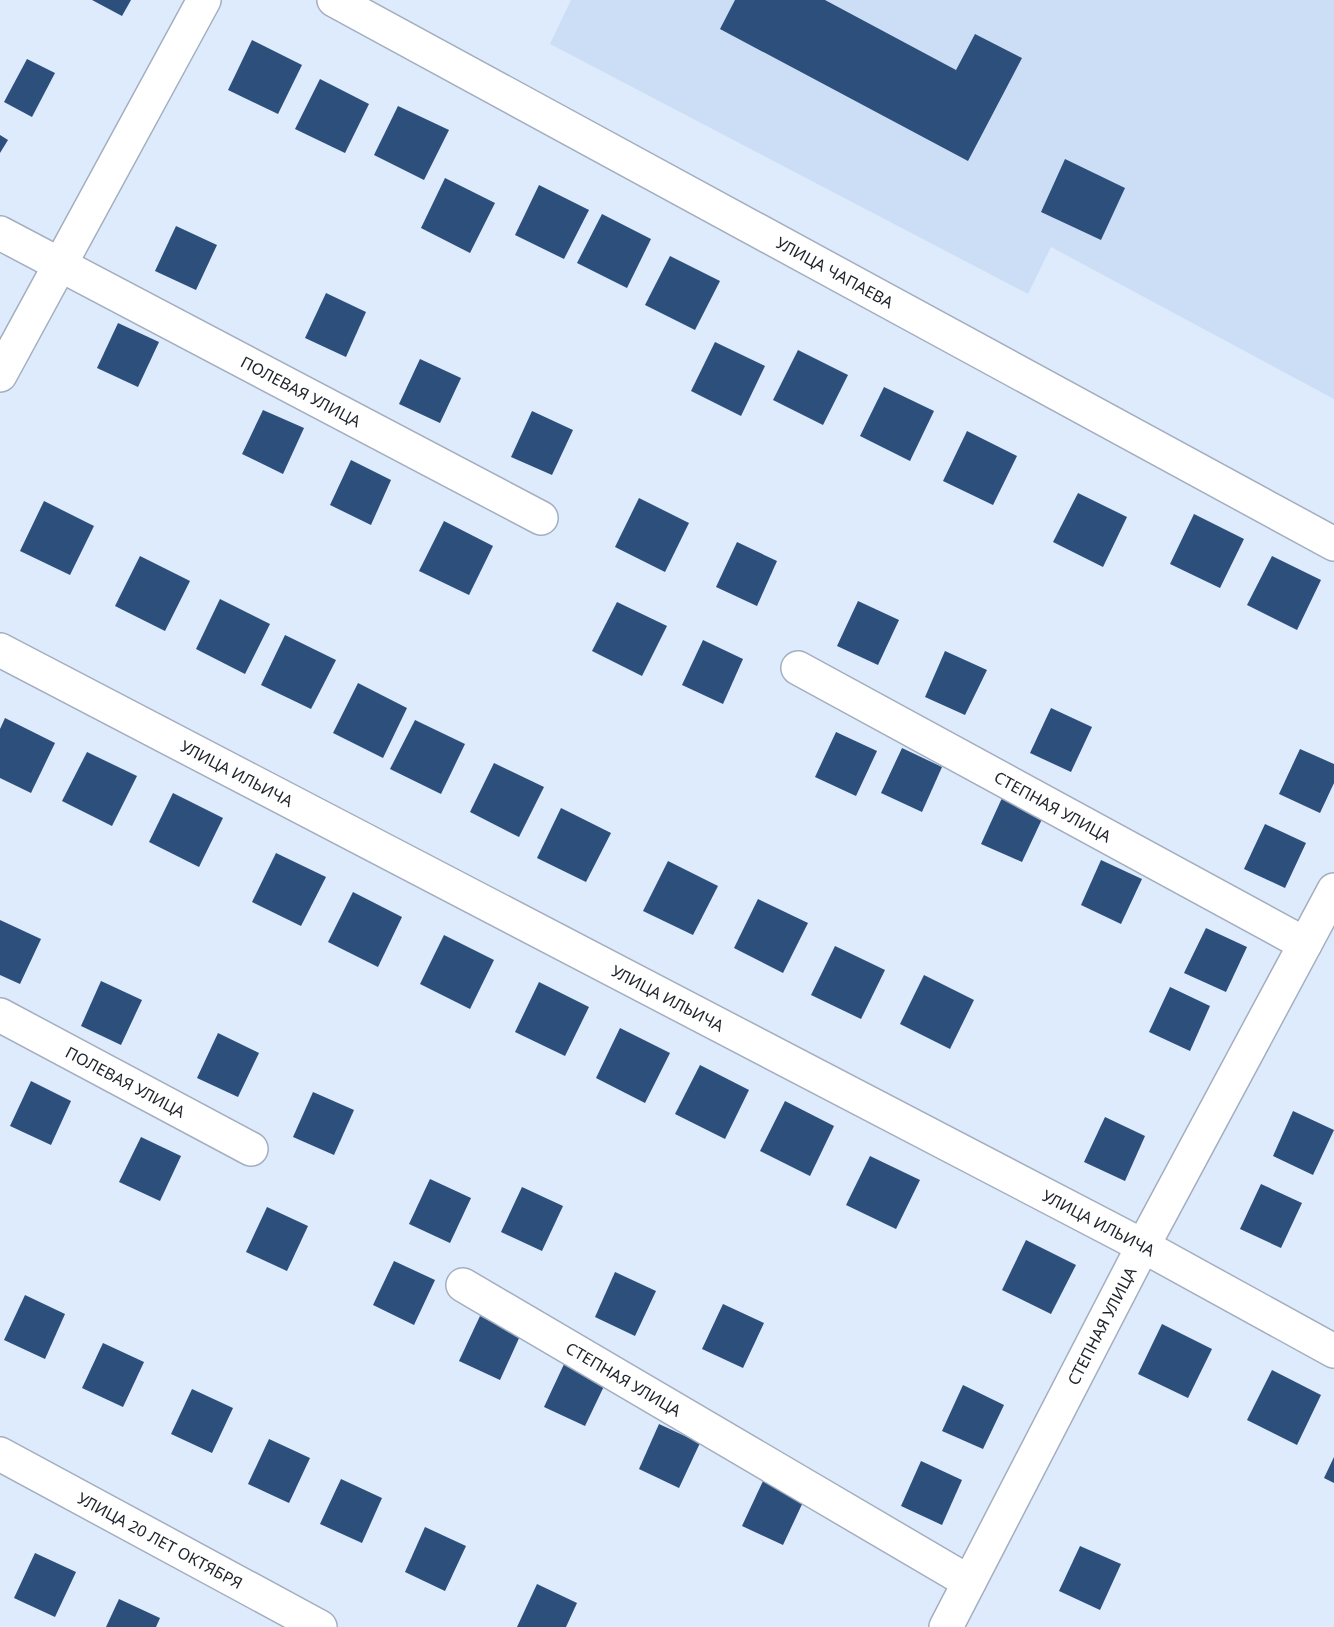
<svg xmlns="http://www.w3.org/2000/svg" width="1334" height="1627" font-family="'Noto Sans',sans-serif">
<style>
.built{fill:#ccdef5}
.building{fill:#2c4f7c}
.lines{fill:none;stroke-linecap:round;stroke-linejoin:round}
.street-casing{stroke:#a3afc0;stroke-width:36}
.secondary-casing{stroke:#a3afc0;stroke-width:36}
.street{stroke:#fff;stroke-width:33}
.secondary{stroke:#fff;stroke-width:33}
.labels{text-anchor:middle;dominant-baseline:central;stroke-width:6;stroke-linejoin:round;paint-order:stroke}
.street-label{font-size:16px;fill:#1e2229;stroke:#fff}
</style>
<rect width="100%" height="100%" fill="#deebfc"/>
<path class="built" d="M571,0H1334V399L1051,247L1028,294L550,44Z"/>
<g class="building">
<path d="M92,0H131L122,16Z"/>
<path d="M735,0H825L956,70L975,34L1022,58L968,161L720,29Z"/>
<path d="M252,40L302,65L278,114L228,90Z"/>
<path d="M27,59L55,73L32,117L4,102Z"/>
<path d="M320,79L369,104L345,153L295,129Z"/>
<path d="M398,106L449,130L424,180L374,155Z"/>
<path d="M0,135L8,140L0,153Z"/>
<path d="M1065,159L1125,188L1101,240L1041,212Z"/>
<path d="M445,178L495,203L470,253L421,228Z"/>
<path d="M539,185L589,210L564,259L515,235Z"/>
<path d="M602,214L651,239L627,288L577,263Z"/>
<path d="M176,226L217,245L196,290L155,271Z"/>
<path d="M670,256L720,281L695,330L645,305Z"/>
<path d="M326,293L366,312L346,357L305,338Z"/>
<path d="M118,323L159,342L138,387L97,368Z"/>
<path d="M715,342L765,366L741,416L691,391Z"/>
<path d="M798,350L848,375L823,425L773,400Z"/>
<path d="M420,359L461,378L440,423L399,404Z"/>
<path d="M884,387L934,411L910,461L860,436Z"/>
<path d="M263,410L304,428L283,474L242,454Z"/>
<path d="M532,411L573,430L552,475L511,457Z"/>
<path d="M967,431L1017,456L993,505L943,481Z"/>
<path d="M351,460L391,480L371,525L330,505Z"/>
<path d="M1078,493L1127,517L1103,567L1053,542Z"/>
<path d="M639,498L689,523L665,572L615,547Z"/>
<path d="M44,501L94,526L70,575L20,551Z"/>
<path d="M1194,514L1244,539L1220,588L1170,564Z"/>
<path d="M444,521L493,546L469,595L419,571Z"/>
<path d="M737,542L777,561L757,606L716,587Z"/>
<path d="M140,556L190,581L165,631L115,606Z"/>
<path d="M1272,556L1321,580L1297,630L1247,605Z"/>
<path d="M220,599L270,624L245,674L196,649Z"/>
<path d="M858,601L899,620L878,665L837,646Z"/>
<path d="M617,602L667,626L642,676L592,651Z"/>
<path d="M285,635L336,660L311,709L261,685Z"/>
<path d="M703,640L743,659L723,704L682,685Z"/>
<path d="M945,651L987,670L965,715L925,697Z"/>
<path d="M358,683L407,708L383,758L333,733Z"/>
<path d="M1051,708L1092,727L1071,772L1030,753Z"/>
<path d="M5,718L55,743L31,793L0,778V729Z"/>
<path d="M415,720L465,744L441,794L390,769Z"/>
<path d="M836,732L877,751L856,796L815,777Z"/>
<path d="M902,748L942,767L922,812L881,793Z"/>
<path d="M1300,749L1334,764V783L1320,813L1279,794Z"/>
<path d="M87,752L137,776L112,826L62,801Z"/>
<path d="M494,763L544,787L519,837L470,812Z"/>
<path d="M173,793L223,818L199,867L149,842Z"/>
<path d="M1002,798L1043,817L1022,862L981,844Z"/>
<path d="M561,808L611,833L586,882L537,858Z"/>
<path d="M1265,824L1306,843L1285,888L1244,869Z"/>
<path d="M276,853L326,877L301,926L252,902Z"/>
<path d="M1101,860L1142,879L1121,924L1081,905Z"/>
<path d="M668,861L718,886L693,935L643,911Z"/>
<path d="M353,892L402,917L378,967L328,942Z"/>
<path d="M758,899L808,923L783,973L734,948Z"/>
<path d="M0,920L41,939L20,984L0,975Z"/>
<path d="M1206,928L1247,947L1226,992L1184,973Z"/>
<path d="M444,935L494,960L470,1009L420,984Z"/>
<path d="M835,946L885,970L861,1019L811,995Z"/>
<path d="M924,975L974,1000L950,1049L900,1024Z"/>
<path d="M101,981L142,1000L121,1045L81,1026Z"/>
<path d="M539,982L589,1007L565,1056L515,1032Z"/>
<path d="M1170,987L1210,1006L1190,1051L1149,1032Z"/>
<path d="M620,1028L670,1053L645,1103L596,1078Z"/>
<path d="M218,1033L259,1053L238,1097L197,1078Z"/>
<path d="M700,1065L749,1090L725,1139L675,1114Z"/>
<path d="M31,1081L71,1101L51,1145L10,1126Z"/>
<path d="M313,1092L354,1110L334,1155L293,1137Z"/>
<path d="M785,1101L834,1126L810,1176L760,1151Z"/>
<path d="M1293,1111L1334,1130L1313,1175L1273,1156Z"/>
<path d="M1105,1117L1145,1136L1125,1181L1084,1162Z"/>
<path d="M141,1137L181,1156L160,1201L119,1182Z"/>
<path d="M870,1156L920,1180L896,1229L846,1205Z"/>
<path d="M430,1179L471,1198L450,1243L409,1224Z"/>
<path d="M1261,1184L1302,1203L1281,1248L1240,1229Z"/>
<path d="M522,1187L563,1206L542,1251L501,1232Z"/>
<path d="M267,1207L308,1226L287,1271L246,1252Z"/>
<path d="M1026,1240L1076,1265L1051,1314L1002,1290Z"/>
<path d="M394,1261L435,1280L414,1325L373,1305Z"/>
<path d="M615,1272L656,1291L635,1336L595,1317Z"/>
<path d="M25,1295L65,1314L45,1359L4,1340Z"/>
<path d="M723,1304L764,1323L743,1368L702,1349Z"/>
<path d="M480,1316L520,1336L500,1380L459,1361Z"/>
<path d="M1162,1324L1212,1349L1188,1398L1138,1374Z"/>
<path d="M103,1343L144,1362L123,1407L82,1388Z"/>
<path d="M565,1362L606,1382L585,1426L544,1407Z"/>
<path d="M1272,1370L1321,1395L1297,1445L1247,1420Z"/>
<path d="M963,1385L1004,1405L983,1449L942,1431Z"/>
<path d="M192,1389L233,1408L212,1453L171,1434Z"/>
<path d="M659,1424L700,1443L679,1488L639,1469Z"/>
<path d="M269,1439L310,1458L289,1503L248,1484Z"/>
<path d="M1334,1457V1483L1324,1478Z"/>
<path d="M921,1461L962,1480L942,1525L901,1506Z"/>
<path d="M341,1479L382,1498L362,1543L320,1524Z"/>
<path d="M763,1481L804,1500L783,1545L742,1526Z"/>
<path d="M425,1527L466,1546L445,1591L405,1572Z"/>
<path d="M1080,1546L1121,1564L1100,1610L1059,1591Z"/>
<path d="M35,1553L76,1572L55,1617L14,1598Z"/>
<path d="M537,1584L577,1603L566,1627H517Z"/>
<path d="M119,1599L160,1618L156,1627H106Z"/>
</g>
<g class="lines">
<defs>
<g id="street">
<path id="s1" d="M0,233L541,518"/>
<path d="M0,375L204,0"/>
<path id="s2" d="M798,668L1305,944"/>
<path id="s3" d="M0,1015L251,1149"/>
<path id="s4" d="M463,1285L969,1582"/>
<path id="s5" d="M946,1627L1143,1246L1334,890"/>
</g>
<g id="secondary">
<path id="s6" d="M334,0L1334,544"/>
<path id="s7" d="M0,650L1143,1246L1334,1351"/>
<path id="s8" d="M0,1454L320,1627"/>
</g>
</defs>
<use href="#street" class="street-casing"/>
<use href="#secondary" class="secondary-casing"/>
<use href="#street" class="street"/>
<use href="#secondary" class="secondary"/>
</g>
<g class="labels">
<g class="street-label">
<text stroke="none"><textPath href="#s6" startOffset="570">УЛИЦА ЧАПАЕВА</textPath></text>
<text stroke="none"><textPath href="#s1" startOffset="340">ПОЛЕВАЯ УЛИЦА</textPath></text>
<text stroke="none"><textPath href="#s7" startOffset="267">УЛИЦА ИЛЬИЧА</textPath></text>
<text stroke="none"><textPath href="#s2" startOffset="290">СТЕПНАЯ УЛИЦА</textPath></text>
<text stroke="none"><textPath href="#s7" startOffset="753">УЛИЦА ИЛЬИЧА</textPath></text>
<text stroke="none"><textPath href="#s3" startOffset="142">ПОЛЕВАЯ УЛИЦА</textPath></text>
<text stroke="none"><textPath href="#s7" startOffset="1239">УЛИЦА ИЛЬИЧА</textPath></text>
<text stroke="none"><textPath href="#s5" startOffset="339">СТЕПНАЯ УЛИЦА</textPath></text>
<text stroke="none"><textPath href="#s4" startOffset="186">СТЕПНАЯ УЛИЦА</textPath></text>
<text stroke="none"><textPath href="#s8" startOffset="182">УЛИЦА 20 ЛЕТ ОКТЯБРЯ</textPath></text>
</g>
</g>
</svg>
